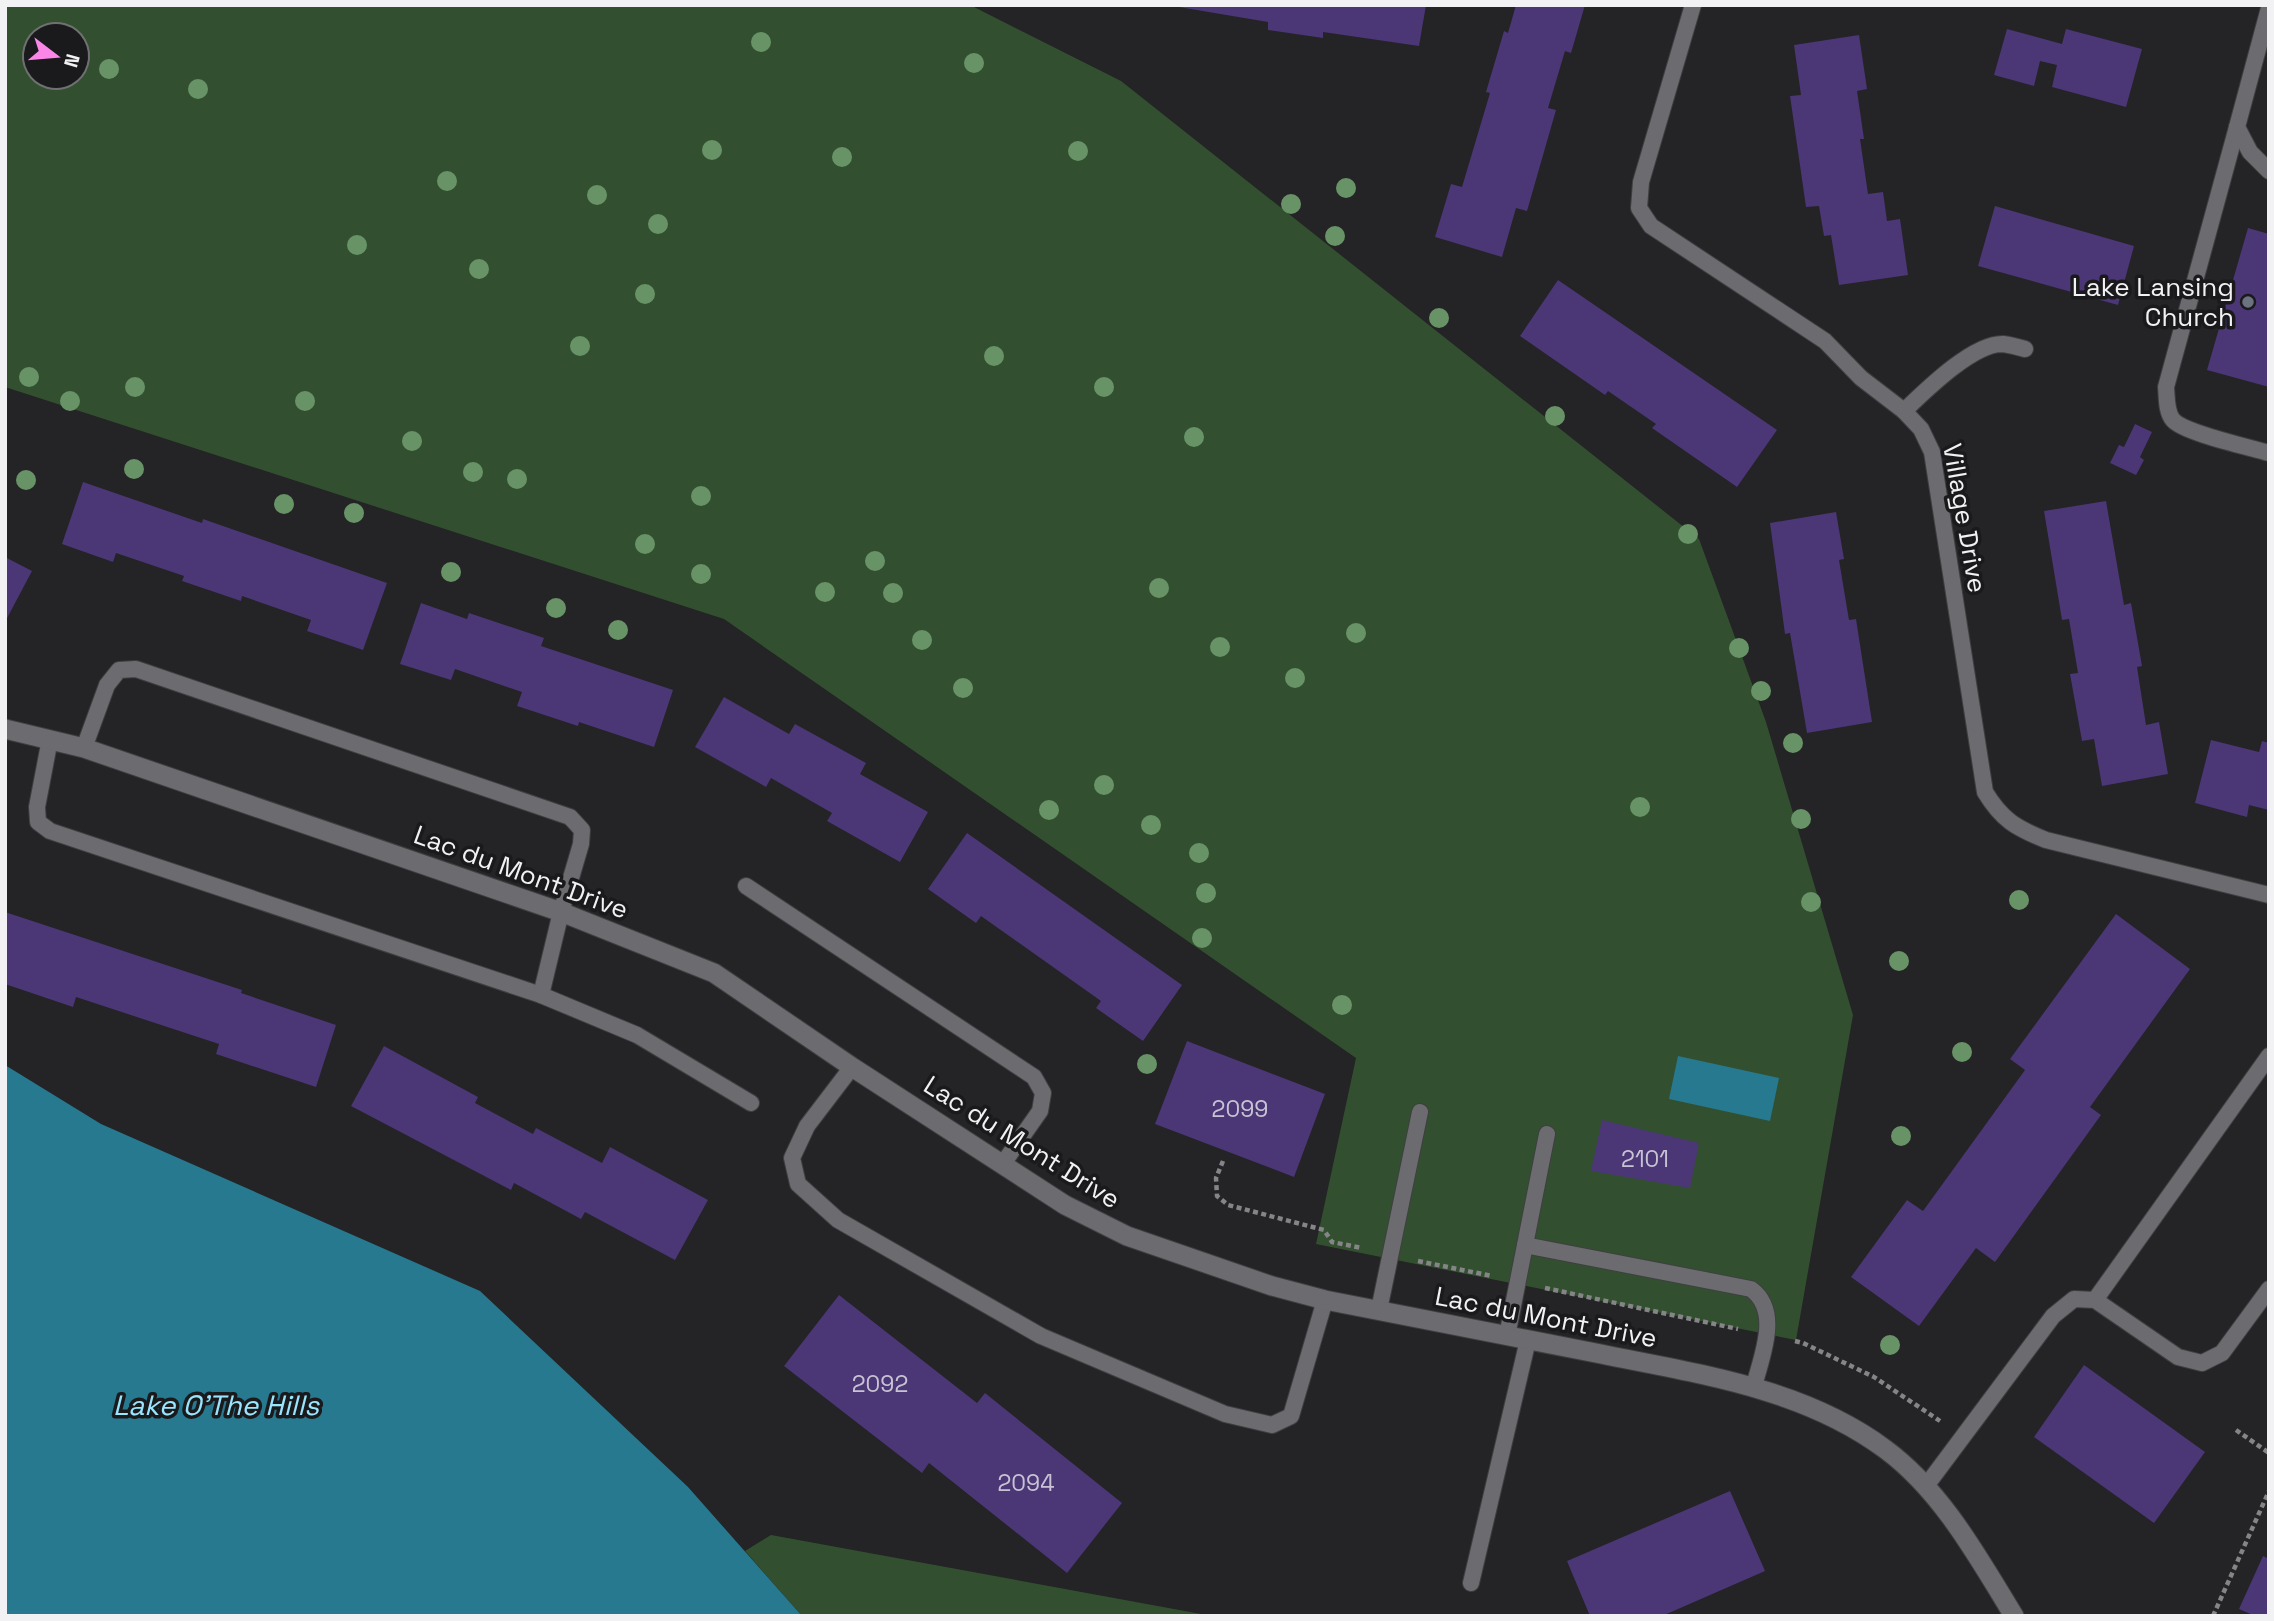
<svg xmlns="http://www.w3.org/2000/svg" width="2274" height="1621" font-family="'Space Grotesk',sans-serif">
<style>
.green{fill:#325030;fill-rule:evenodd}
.water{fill:#277990}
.building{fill:#4b3676}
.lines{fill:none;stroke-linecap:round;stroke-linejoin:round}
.service-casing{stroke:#3f3f41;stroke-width:18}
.minor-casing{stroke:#3f3f41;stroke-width:21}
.path{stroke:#858487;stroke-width:4.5;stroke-dasharray:5 3.5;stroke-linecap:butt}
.service{stroke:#6c6b6f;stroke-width:16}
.minor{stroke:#6c6b6f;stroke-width:19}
.tree{fill:#689367}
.worship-dot{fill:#6b7280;stroke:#1a1a1d;stroke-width:2.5}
.labels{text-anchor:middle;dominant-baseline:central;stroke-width:7;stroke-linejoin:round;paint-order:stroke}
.number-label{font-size:23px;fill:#c8c3d4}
.poi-label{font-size:26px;fill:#f2f2f4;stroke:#1a1a1d;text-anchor:end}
.street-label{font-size:26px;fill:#f2f2f4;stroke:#1a1a1d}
.water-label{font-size:28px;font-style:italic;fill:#9ae5fe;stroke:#1a1a1d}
</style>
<rect width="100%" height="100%" fill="#242326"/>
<g class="green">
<path d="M5,5H970L1121,81L1699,539L1766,722L1853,1015L1796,1340L1316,1244L1356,1058L724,619L5,387ZM35,35H77V77H35Z"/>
<path d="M771,1535L1212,1616H802L745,1551Z"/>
</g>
<g class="water">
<path d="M1678,1056L1779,1078L1770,1121L1669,1099Z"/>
<path d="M5,1065L101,1124L480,1291L688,1487L802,1616H5Z"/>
</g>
<g class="building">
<path d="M1167,5H1426L1419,46L1323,32V38L1268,30V22Z"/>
<path d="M1516,5H1585L1571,53L1565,51L1548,108L1556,110L1527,211L1516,208L1502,257L1435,237L1451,184L1462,187L1490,93L1486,92L1504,31L1508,33Z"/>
<path d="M2007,29L2062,44L2066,29L2142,49L2126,107L2052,87L2057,65L2040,61L2034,86L1994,75Z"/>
<path d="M1859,35L1867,89L1857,91L1864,139H1860L1868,194L1883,192L1887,221L1900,219L1908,275L1839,285L1831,235L1824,236L1819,206L1806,207L1790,96L1801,95L1794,45Z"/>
<path d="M1995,206L2134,246L2118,305L1978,266Z"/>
<path d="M2248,228L2269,234V387L2207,370Z"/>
<path d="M1558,280L1777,430L1737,487L1652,428L1656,424L1608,391L1605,395L1520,336Z"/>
<path d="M2135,424L2152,432L2140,457L2144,460L2136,475L2110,463L2119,445L2124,447Z"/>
<path d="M83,482L202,523L203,519L387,583L363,650L307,631L311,620L242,596L241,601L182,581L184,576L116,553L113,562L62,544Z"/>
<path d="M2106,501L2124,605L2131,603L2142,666L2137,667L2146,725L2159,722L2168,774L2102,786L2094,739L2082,741L2070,674L2078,673L2069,619L2062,620L2044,511Z"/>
<path d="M1836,512L1844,559L1839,560L1849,620L1856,619L1872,722L1807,733L1790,633L1785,634L1770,523Z"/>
<path d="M5,557L32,571L5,622Z"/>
<path d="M421,603L467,619L469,613L544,638L541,646L673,690L654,747L579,722L578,726L517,706L522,692L455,669L451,680L400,664Z"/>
<path d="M724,697L789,734L795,724L866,763L860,774L928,812L900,862L827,821L832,813L771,778L766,787L695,747Z"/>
<path d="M2211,740L2259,752L2262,741L2269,743V810L2249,805L2247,817L2195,803Z"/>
<path d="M967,833L1182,985L1143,1041L1096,1008L1101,1001L981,916L976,923L928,889Z"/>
<path d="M5,912L242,990L241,993L336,1025L316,1087L216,1054L219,1044L76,997L73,1007L5,984Z"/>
<path d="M2116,914L2190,969L2090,1107L2101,1115L1995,1262L1976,1248L1919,1326L1851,1277L1907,1200L1923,1211L2025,1070L2010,1059Z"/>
<path d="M1187,1041L1325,1094L1294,1177L1155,1124Z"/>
<path d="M384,1046L478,1097L475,1103L533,1134L536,1128L602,1163L610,1147L708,1200L675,1260L585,1212L581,1219L514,1183L511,1190L351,1106Z"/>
<path d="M1602,1120L1699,1143L1690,1188L1591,1171Z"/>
<path d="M839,1295L977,1403L985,1393L1122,1503L1067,1573L929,1463L922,1473L784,1366Z"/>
<path d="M2084,1365L2205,1452L2154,1523L2034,1437Z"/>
<path d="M1730,1491L1765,1571L1662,1616H1590L1567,1561Z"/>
<path d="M2263,1556L2269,1559V1616H2255L2239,1609Z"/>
</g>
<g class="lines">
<defs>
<g id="service">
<path d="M1693,5L1641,182L1639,208L1651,226L1825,341L1861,378L1904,411L1921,429L1932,452L1985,792C2002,820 2016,828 2046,840L2269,895"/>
<path d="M2269,8L2237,127L2250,152L2269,171"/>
<path d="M2237,127L2166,387C2167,397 2166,412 2173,420C2184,433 2249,447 2269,453"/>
<path d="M1904,411C1925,391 1973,343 2003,344C2010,345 2018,347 2025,349"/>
<path d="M50,739L37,807L38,822L50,831L541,995"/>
<path d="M84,748L107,685L119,670L136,669L570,817L582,830L581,844L561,912L541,995L637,1035L751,1103"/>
<path d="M746,886L1034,1077L1043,1093L1040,1111L1002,1165"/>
<path d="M852,1067L807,1126L792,1158L798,1184L838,1220L1041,1336L1225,1414L1272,1425L1291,1416L1325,1300"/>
<path d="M1525,1245L1547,1134"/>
<path d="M2095,1300L2269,1056"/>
<path d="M1379,1310L1420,1112"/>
<path d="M1507,1336L1525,1245L1751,1289C1781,1311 1762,1355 1754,1386"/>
<path d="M1926,1486L2053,1316L2074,1299L2095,1300L2178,1357L2202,1363L2222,1353L2269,1289"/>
<path d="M1471,1583L1528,1340"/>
</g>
<path id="minor" d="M5,729L84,748L561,912L714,973L852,1067L1065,1205L1127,1236L1272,1286L1325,1300C1417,1318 1509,1336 1601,1354C1698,1374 1803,1388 1885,1449C1941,1490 1978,1557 2014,1616"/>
</defs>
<use href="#service" class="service-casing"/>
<use href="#minor" class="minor-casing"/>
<g class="path">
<path d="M1223,1161L1216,1178L1217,1196L1228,1205L1324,1230L1332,1242L1362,1248"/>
<path d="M1418,1261L1492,1276"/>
<path d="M1545,1288L1738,1329"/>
<path d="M1795,1341L1803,1343L1874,1377L1940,1421"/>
<path d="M2236,1430L2269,1453"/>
<path d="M2213,1616L2269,1491"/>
</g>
<use href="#service" class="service"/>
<use href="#minor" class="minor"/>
</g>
<g class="tree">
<circle cx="761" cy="42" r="10"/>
<circle cx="974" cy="63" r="10"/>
<circle cx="109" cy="69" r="10"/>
<circle cx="198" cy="89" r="10"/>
<circle cx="712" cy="150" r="10"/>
<circle cx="1078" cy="151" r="10"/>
<circle cx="842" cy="157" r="10"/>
<circle cx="447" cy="181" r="10"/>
<circle cx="1346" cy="188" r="10"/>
<circle cx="597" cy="195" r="10"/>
<circle cx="1291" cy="204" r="10"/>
<circle cx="658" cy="224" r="10"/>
<circle cx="1335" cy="236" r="10"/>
<circle cx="357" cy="245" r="10"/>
<circle cx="479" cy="269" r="10"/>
<circle cx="645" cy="294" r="10"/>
<circle cx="1439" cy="318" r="10"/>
<circle cx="580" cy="346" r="10"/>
<circle cx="994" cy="356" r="10"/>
<circle cx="29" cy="377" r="10"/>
<circle cx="135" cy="387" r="10"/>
<circle cx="1104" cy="387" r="10"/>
<circle cx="70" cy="401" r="10"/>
<circle cx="305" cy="401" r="10"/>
<circle cx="1555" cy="416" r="10"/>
<circle cx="1194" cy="437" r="10"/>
<circle cx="412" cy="441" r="10"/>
<circle cx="134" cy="469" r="10"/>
<circle cx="473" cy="472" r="10"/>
<circle cx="517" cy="479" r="10"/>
<circle cx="26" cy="480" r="10"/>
<circle cx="701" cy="496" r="10"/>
<circle cx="284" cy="504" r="10"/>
<circle cx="354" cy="513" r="10"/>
<circle cx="1688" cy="534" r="10"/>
<circle cx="645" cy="544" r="10"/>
<circle cx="875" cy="561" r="10"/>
<circle cx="451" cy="572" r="10"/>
<circle cx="701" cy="574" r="10"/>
<circle cx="1159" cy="588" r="10"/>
<circle cx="825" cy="592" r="10"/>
<circle cx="893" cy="593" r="10"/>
<circle cx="556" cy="608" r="10"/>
<circle cx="618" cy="630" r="10"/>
<circle cx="1356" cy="633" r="10"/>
<circle cx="922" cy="640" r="10"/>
<circle cx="1220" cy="647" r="10"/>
<circle cx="1739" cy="648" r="10"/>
<circle cx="1295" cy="678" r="10"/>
<circle cx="963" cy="688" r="10"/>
<circle cx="1761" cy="691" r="10"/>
<circle cx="1793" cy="743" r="10"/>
<circle cx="1104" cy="785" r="10"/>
<circle cx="1640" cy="807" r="10"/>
<circle cx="1049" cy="810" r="10"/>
<circle cx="1801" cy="819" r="10"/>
<circle cx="1151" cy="825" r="10"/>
<circle cx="1199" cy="853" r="10"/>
<circle cx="1206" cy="893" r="10"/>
<circle cx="2019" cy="900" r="10"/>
<circle cx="1811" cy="902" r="10"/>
<circle cx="1202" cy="938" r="10"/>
<circle cx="1899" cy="961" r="10"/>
<circle cx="1342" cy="1005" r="10"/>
<circle cx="1962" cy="1052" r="10"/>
<circle cx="1147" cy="1064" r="10"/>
<circle cx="1901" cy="1136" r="10"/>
<circle cx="1890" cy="1345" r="10"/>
</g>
<circle class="worship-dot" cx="2248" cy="302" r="7"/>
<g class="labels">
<g class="number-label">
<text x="1240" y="1109">2099</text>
<text x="1645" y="1159">2101</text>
<text x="880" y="1384">2092</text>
<text x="1026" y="1483">2094</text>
</g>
<g class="poi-label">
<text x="2234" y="287">Lake Lansing<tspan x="2234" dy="30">Church</tspan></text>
</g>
<g class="street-label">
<text transform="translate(1965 518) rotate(80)">Village Drive</text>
<text transform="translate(521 872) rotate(20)">Lac du Mont Drive</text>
<text transform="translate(1022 1142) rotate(32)">Lac du Mont Drive</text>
<text transform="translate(1546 1317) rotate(11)">Lac du Mont Drive</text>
</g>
<g class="water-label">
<text x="216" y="1405">Lake O'The Hills</text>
</g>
</g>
<rect width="2274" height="1621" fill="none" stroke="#f2f2f4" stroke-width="14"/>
<g transform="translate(56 56) rotate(106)"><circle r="33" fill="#1a1a1d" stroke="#707073" stroke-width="2"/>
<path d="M0-5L12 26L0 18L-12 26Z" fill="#fa87e8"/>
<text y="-10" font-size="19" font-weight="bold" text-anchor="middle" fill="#f2f2f4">N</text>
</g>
</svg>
